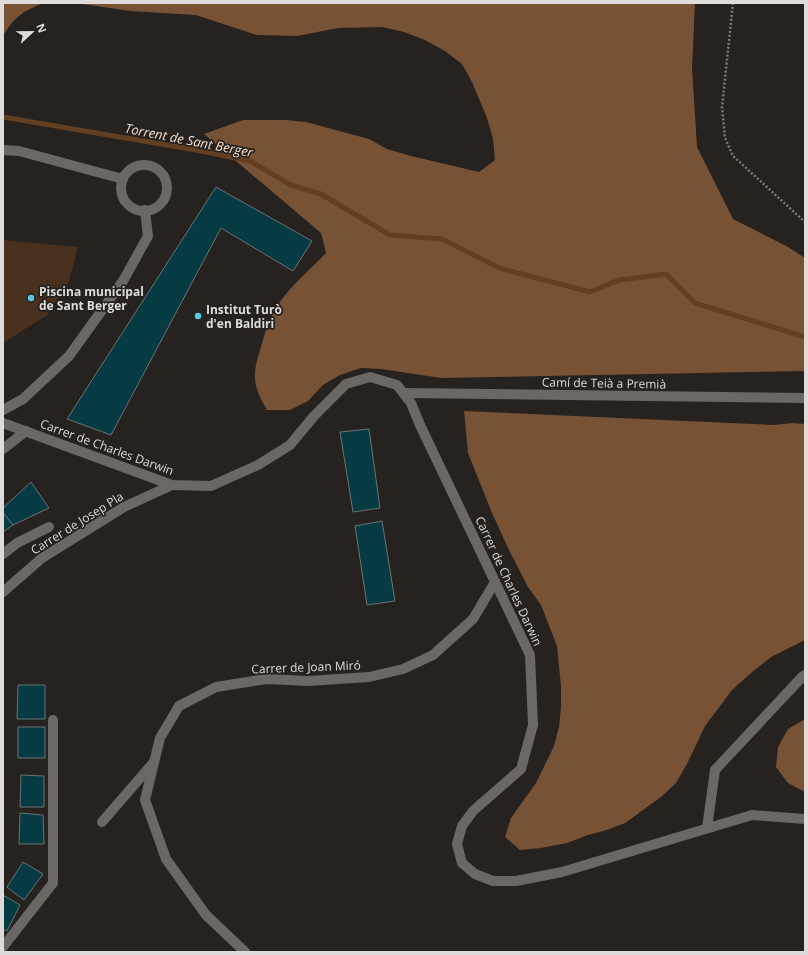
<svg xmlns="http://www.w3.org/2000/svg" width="808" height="955" font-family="'Open Sans',sans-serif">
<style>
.green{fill:#49311e}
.forest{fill:#785235}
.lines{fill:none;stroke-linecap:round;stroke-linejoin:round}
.stream{stroke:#633f22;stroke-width:5}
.building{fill:#063b43;stroke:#6c7273}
.path{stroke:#7c7977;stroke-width:2.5;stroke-dasharray:2 2;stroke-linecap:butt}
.service{stroke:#6b6764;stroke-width:10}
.minor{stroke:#6b6764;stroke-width:10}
.poi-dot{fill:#55cadf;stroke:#25221f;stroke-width:1.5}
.labels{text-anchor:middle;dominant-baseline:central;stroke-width:3.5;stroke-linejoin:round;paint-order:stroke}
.poi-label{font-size:12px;font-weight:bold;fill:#dedbda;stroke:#25221f;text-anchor:start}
.street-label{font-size:12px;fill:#dedbda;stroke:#25221f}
.water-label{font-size:13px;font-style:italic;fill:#f9dfcb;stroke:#25221f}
</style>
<rect width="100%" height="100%" fill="#25221f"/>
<path class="green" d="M3,240L78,247L69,281L47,315L3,343Z"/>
<g class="forest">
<path d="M3,3H43C22,12 15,16 3,36Z"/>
<path d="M76,3H695L692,68L697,147L733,219L788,247L805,258V371L441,378L381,369L361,368L340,375L323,385L308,401L290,410H267C252,384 252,375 261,347C264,336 267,325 272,315C285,290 307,273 326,253L321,233L204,134L243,120H285L306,122L369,139L387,149L411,156L479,172L495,160L493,139L487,118L472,82L462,64L445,51L425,40L404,32L382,27L338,28L297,36L257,35L196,15L130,11Z"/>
<path d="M464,411L773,425L793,423L805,424V640L771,657L751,673L732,690L705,726L687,764L676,783L661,797L625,823L607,830L588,835L567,843L541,848L520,850L505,837L511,818L536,783L554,746L559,727L561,707V686L557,646L541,605L528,587L509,550L492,513L468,453Z"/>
<path d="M805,719V792L788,783L776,767L778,747L788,729Z"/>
</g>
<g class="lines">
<path class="stream" d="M3,117L196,150L250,161L291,185L321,194L390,235L442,239L499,268L590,292L619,280L666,274L695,303L805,337"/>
</g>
<g class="building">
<path d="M216,187L312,241L293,271L221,228L111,435L67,419Z"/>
<path d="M369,429L380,508L353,512L340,432Z"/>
<path d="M31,482L49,508L13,525L3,513V508Z"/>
<path d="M3,513L13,525L3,532Z"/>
<path d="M382,521L395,601L367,605L355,526Z"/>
<path d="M18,685H45V719H17Z"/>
<rect x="18" y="727" width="27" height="31"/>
<path d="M21,775L44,776V807H20Z"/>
<path d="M20,813L43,815L44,844H19Z"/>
<path d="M23,862L43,874L24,900L7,887Z"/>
<path d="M3,895L20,905L7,931L3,929Z"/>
</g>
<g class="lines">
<path class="path" d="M733,3L722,107L725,138L733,156L805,222"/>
<g class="service">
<path d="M3,449L26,431"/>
<path d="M3,554L17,543L49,527"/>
<path d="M102,822L154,762"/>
<path d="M3,947L53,883V720"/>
</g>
<g class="minor">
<path d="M3,150L19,151L123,179"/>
<circle cx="144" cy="188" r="23"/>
<path d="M404,393L805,398"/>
<path d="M3,410L23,399L69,356L123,281L148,236L145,210"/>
<path d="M3,423L172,485L211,486L258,465L290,445L314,416L346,384L370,377L397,385L411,403L420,425L530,655L533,725L521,769L473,811L462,826L457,844L462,863L475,874L493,881H516L562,872L752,815L805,819"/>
<path d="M3,592L42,558L124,507L172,485"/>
<path d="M707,828L715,770L802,677L805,675"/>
<path d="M245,952L206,915L166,859L145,800L160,738L179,706L216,687L266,679L308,681L369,677L403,669L433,655L473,619L495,582"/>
</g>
</g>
<g class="poi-dot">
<circle cx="31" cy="298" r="4"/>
<circle cx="198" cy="316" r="4"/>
</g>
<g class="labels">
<g class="poi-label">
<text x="39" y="291">Piscina municipal<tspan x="39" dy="14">de Sant Berger</tspan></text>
<text x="206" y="309">Institut Turò<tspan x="206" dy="14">d'en Baldiri</tspan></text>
</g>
<g class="street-label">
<text transform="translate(604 383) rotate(1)">Camí de Teià a Premià</text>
<text transform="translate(107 447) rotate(20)">Carrer de Charles Darwin</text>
<text transform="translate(77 523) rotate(-32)">Carrer de Josep Pla</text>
<text transform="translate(509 581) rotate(65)">Carrer de Charles Darwin</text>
<text transform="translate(306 667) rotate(-2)">Carrer de Joan Miró</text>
</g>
<g class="water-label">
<text transform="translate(189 140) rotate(11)">Torrent de Sant Berger</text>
</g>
</g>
<rect width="808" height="955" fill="none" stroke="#dedbda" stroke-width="8"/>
<g transform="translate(32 32) rotate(68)" stroke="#25221f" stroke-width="3" paint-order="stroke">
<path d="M0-3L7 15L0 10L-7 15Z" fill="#dedbda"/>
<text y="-6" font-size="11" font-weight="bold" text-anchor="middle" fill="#dedbda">N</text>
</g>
</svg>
